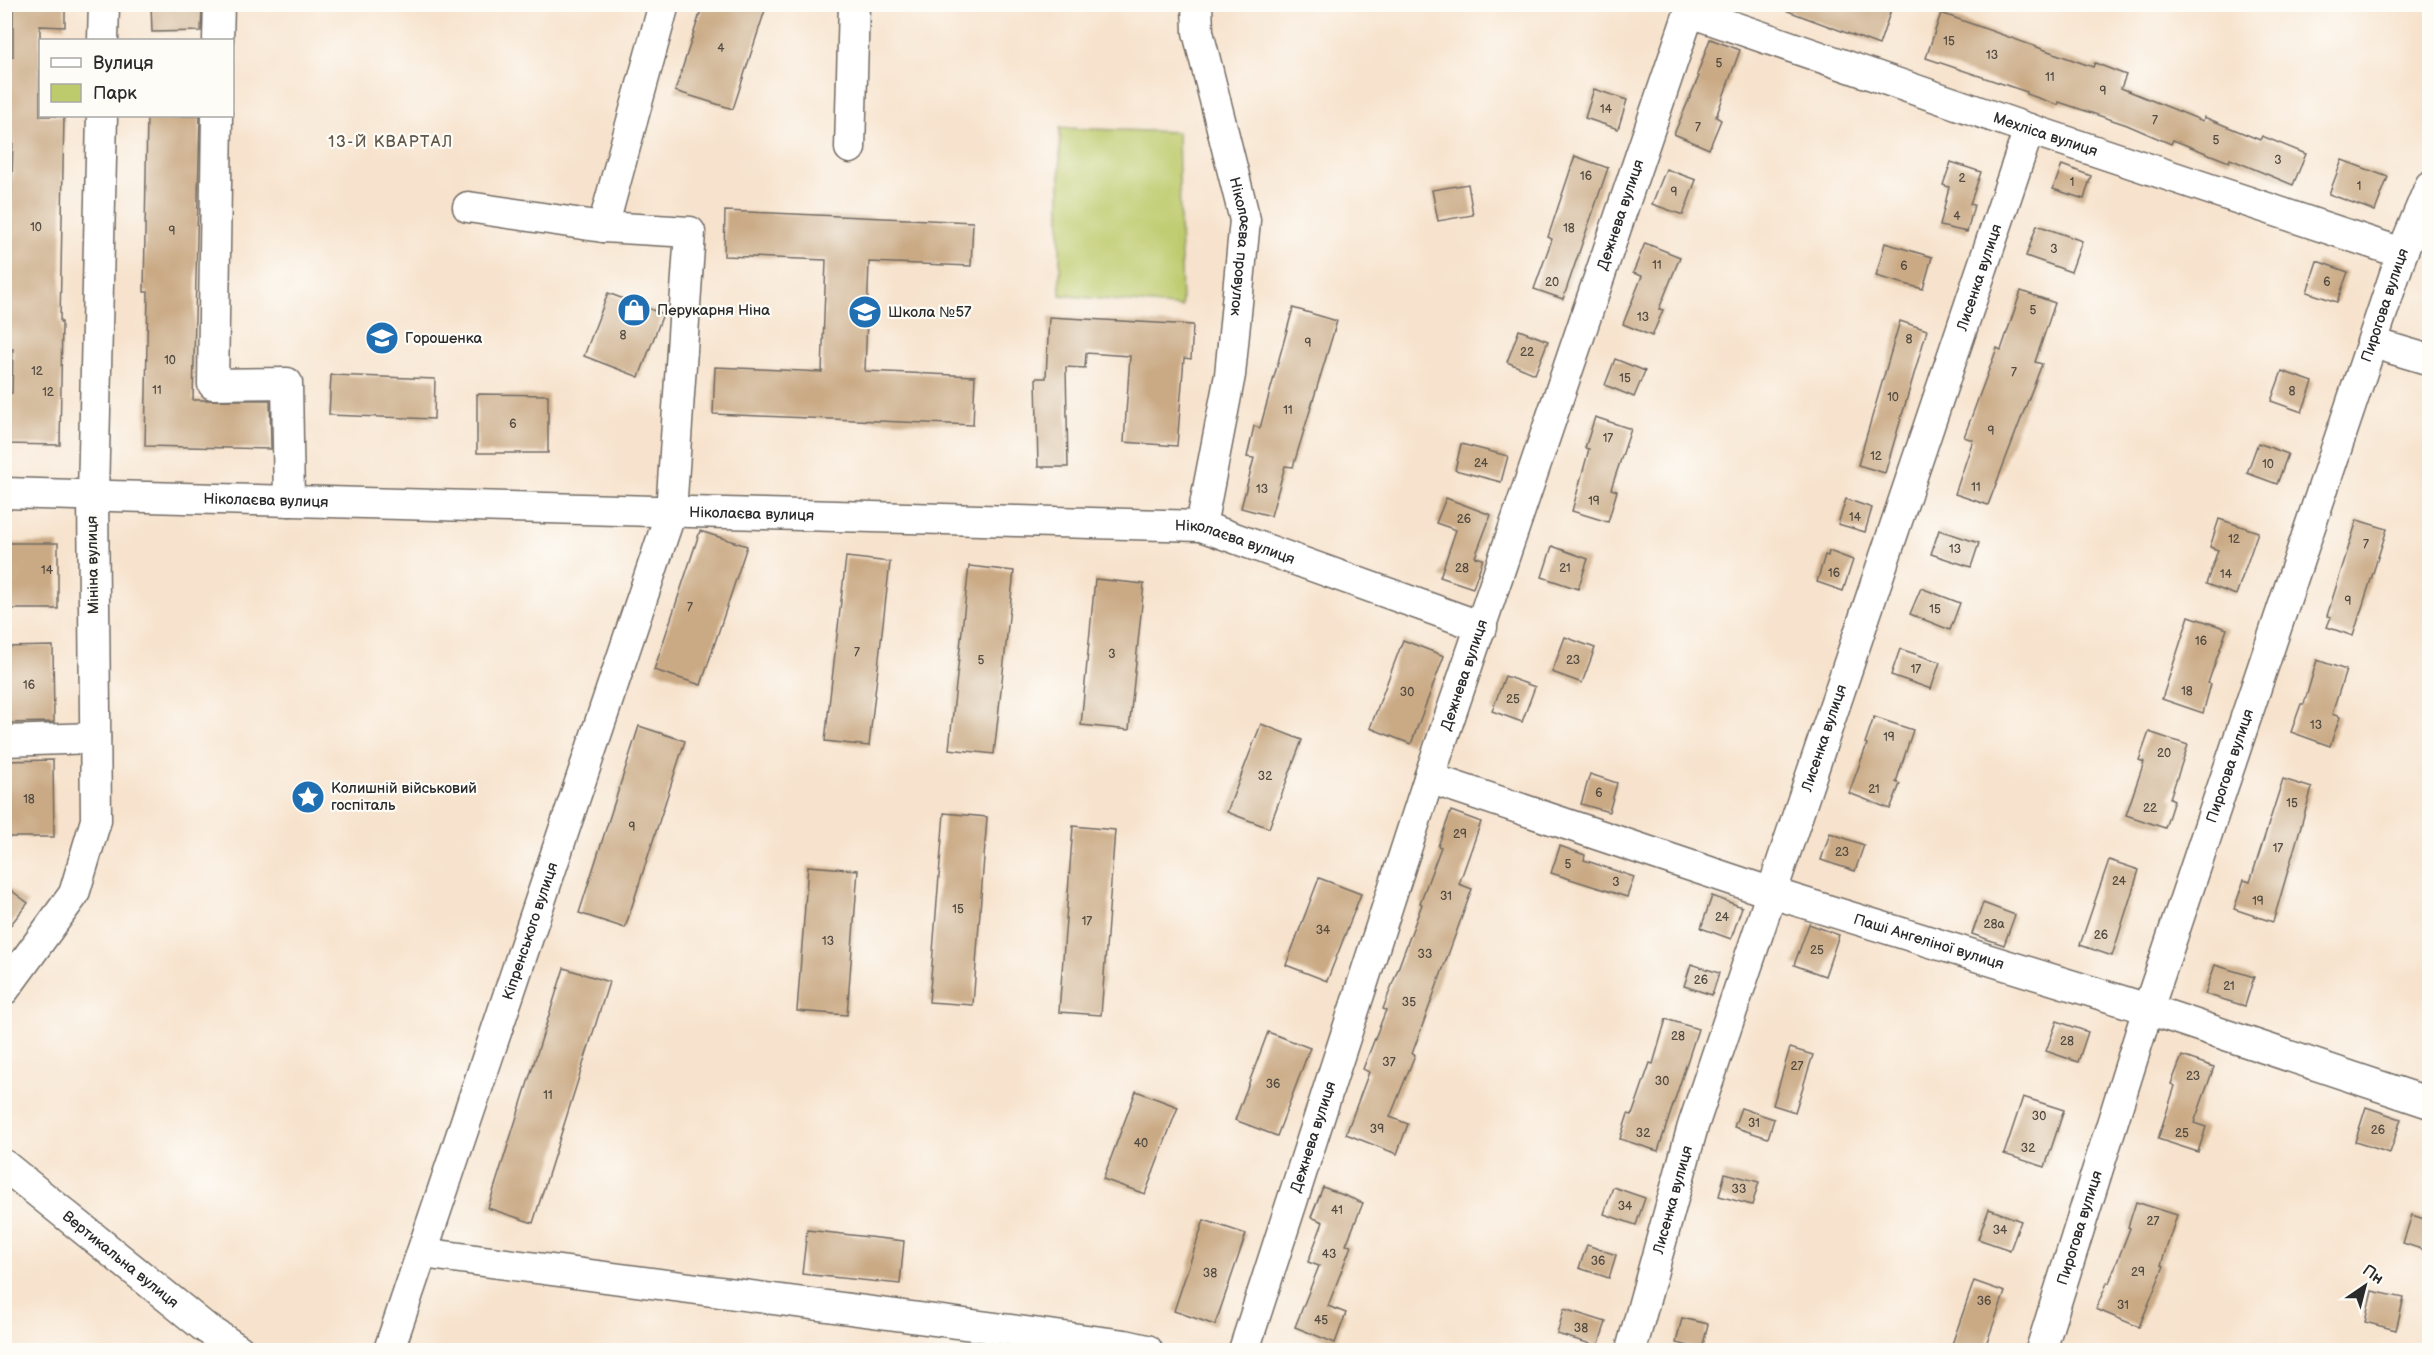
<svg xmlns="http://www.w3.org/2000/svg" width="2434" height="1355" font-family="'Balsamiq Sans',sans-serif">
<style>
.green{fill:#becb6d;stroke:#747b4c;stroke-width:1.5}
.building{fill:#caaa85}
.lines{fill:none;stroke-linecap:round;stroke-linejoin:round}
.minor-casing{stroke:#726b64;stroke-width:33}
.minor{stroke:#fff;stroke-width:30}
.labels{text-anchor:middle;dominant-baseline:central;stroke-width:4.5;stroke-linejoin:round;paint-order:stroke}
.number-label{font-size:12px;fill:#534b42}
.street-label{font-size:15px;fill:#2b2b2b;stroke:#fdfcf7}
.poi-label{font-size:15px;fill:#2b2b2b;stroke:#fdfcf7;text-anchor:start}
.neighbourhood-label{font-size:16px;letter-spacing:1.5px;fill:#63574a;stroke:#fdfcf7}
</style>
<rect width="100%" height="100%" fill="#fdfcf7"/>
<filter id="ink" filterUnits="userSpaceOnUse"><feTurbulence type="fractalNoise" baseFrequency=".0167" numOctaves="2"/><feDisplacementMap in="SourceGraphic" scale="12" xChannelSelector="R" yChannelSelector="G"/><feConvolveMatrix kernelMatrix="1 2 1 2 8 2 1 2 1" color-interpolation-filters="sRGB"/></filter>
<filter id="wash" filterUnits="userSpaceOnUse"><feTurbulence type="fractalNoise" baseFrequency=".008" numOctaves="4" result="noise"/><feDisplacementMap in="SourceGraphic" scale="24" xChannelSelector="R" yChannelSelector="G"/><feGaussianBlur stdDeviation="1.35" result="paint"/><feColorMatrix in="noise" values="0 0 0 0 0 0 0 0 0 0 0 0 0 0 0 0 0 1.4 0 .05"/><feComposite in="paint" operator="in"/></filter>
<g filter="url(#wash)">
<rect width="100%" height="100%" fill="#f7e3cd"/>
<path class="green" d="M1060,128L1178,132L1182,307L1060,295Z"/>
<g id="blocks">
<g class="building">
<path d="M13,4H65V27L40,26V116H64L60,322H62L60,445L4,444V393H12L13,349H4V321H9L13,136L6,135L9,57H13Z"/>
<path d="M151,4H202L201,31L152,32Z"/>
<path d="M703,4H767L733,109L675,91Z"/>
<path d="M1777,4H1893L1879,45L1777,7Z"/>
<path d="M1941,13L2093,67L2095,63L2126,75L2121,88L2203,121L2204,117L2260,140L2262,136L2306,154L2293,185L2230,159L2229,162L2173,140L2171,144L2127,125L2059,102L2058,105L2027,94V92L1926,58Z"/>
<path d="M1710,39L1740,50L1716,117L1721,120L1709,149L1674,134L1699,76L1697,75Z"/>
<path d="M1594,89L1627,100L1618,129L1585,118Z"/>
<path d="M147,116H200L193,400H270L271,449L145,446L148,292H144Z"/>
<path d="M1575,156L1608,168L1563,299L1534,289L1552,239L1548,237Z"/>
<path d="M2342,160L2388,177L2375,211L2329,194Z"/>
<path d="M1951,162L1981,172L1970,204L1974,205L1967,232L1940,226L1949,187L1943,185Z"/>
<path d="M2062,165L2091,176L2084,199L2053,189Z"/>
<path d="M1666,169L1696,180L1683,215L1652,204Z"/>
<path d="M1468,184L1473,215L1438,221L1432,190Z"/>
<path d="M725,211L973,222L971,266L869,262L865,371L975,376L973,425L713,414L715,367L822,372L826,260L724,256Z"/>
<path d="M2037,225L2082,241L2071,272L2026,256Z"/>
<path d="M1645,243L1680,257L1659,309L1663,310L1652,336L1623,324L1642,276L1633,273Z"/>
<path d="M1885,243L1932,257L1923,289L1876,276Z"/>
<path d="M2317,261L2348,272L2337,302L2307,292Z"/>
<path d="M2021,291L2055,303L2035,362L2042,364L1988,505L1955,494L1973,440L1964,437L1997,348L2001,350Z"/>
<path d="M608,293L663,314L639,377L584,356Z"/>
<path d="M1293,308L1337,321L1293,467L1285,466L1271,516L1241,508L1254,458L1247,457L1254,426L1260,428Z"/>
<path d="M1049,317L1193,325L1191,359L1184,358L1177,446L1124,442L1130,356L1086,353L1085,368L1066,367L1068,467H1038L1036,378H1046Z"/>
<path d="M1900,321L1927,330L1885,473L1858,465Z"/>
<path d="M1519,330L1548,341L1535,374L1507,362Z"/>
<path d="M1615,359L1645,371L1634,397L1605,385Z"/>
<path d="M2282,371L2313,382L2302,412L2271,401Z"/>
<path d="M331,375L435,379L434,419L329,415Z"/>
<path d="M477,394L548,395V453H477Z"/>
<path d="M1595,417L1631,429L1611,489L1617,491L1608,522L1572,511L1589,449L1585,448Z"/>
<path d="M2258,443L2288,454L2277,484L2247,473Z"/>
<path d="M1461,444L1508,456L1501,482L1455,470Z"/>
<path d="M1446,498L1491,515L1475,557L1483,559L1473,588L1440,577L1456,530L1436,523Z"/>
<path d="M1846,499L1872,508L1865,532L1838,524Z"/>
<path d="M2219,519L2258,532L2236,595L2206,584L2218,550L2210,547Z"/>
<path d="M2357,520L2387,529L2353,636L2327,627L2331,617L2327,616Z"/>
<path d="M1939,530L1979,543L1971,567L1931,554Z"/>
<path d="M700,531L747,546L701,685L654,670Z"/>
<path d="M4,543H58V609H7V593H4Z"/>
<path d="M1552,546L1588,559L1578,589L1542,577Z"/>
<path d="M1829,551L1853,560L1843,591L1817,582L1825,555L1828,556Z"/>
<path d="M846,557L890,562L869,746L825,741Z"/>
<path d="M969,566L1014,571L994,754L949,749Z"/>
<path d="M1095,579L1144,584L1129,730L1081,725Z"/>
<path d="M1921,588L1960,603L1950,630L1910,614Z"/>
<path d="M2189,616L2227,629L2208,683L2211,684L2203,713L2162,699Z"/>
<path d="M1565,637L1595,648L1582,683L1552,672Z"/>
<path d="M1403,640L1444,656L1411,744L1370,728Z"/>
<path d="M53,646L54,722L4,723V647Z"/>
<path d="M1900,649L1940,662L1931,689L1891,675Z"/>
<path d="M2317,660L2346,670L2332,714L2340,717L2330,746L2291,732L2301,704H2304Z"/>
<path d="M1505,676L1535,687L1522,722L1492,711Z"/>
<path d="M1874,717L1913,730L1896,782L1900,784L1890,809L1849,793L1867,744L1865,743Z"/>
<path d="M1261,724L1302,740L1269,828L1227,812Z"/>
<path d="M639,726L685,741L625,928L579,913Z"/>
<path d="M2149,732L2188,745L2170,798L2174,800L2165,828L2126,815L2144,762L2139,760Z"/>
<path d="M53,760L54,837H4V761Z"/>
<path d="M1590,774L1617,783L1609,812L1581,804Z"/>
<path d="M2283,779L2312,788L2273,922L2234,909L2244,880L2250,882Z"/>
<path d="M1451,811L1481,822L1459,884L1472,889L1412,1054L1415,1055L1390,1117L1408,1124L1397,1154L1346,1134L1369,1072L1363,1069L1386,1010L1383,1009L1422,904L1420,903L1441,847L1438,846Z"/>
<path d="M944,813L987,817L973,1005L929,1002Z"/>
<path d="M1073,826L1115,830L1101,1015L1059,1012Z"/>
<path d="M1830,833L1864,845L1855,871L1821,860Z"/>
<path d="M1560,846L1585,855L1584,860L1634,877L1627,897L1551,873Z"/>
<path d="M2109,860L2139,870L2112,956L2080,945Z"/>
<path d="M808,866L858,870L847,1015L797,1011Z"/>
<path d="M1319,878L1361,894L1327,981L1286,965Z"/>
<path d="M4,885L28,903L4,933Z"/>
<path d="M1712,896L1742,907L1731,939L1701,928Z"/>
<path d="M1983,903L2015,915L2004,945L1972,934Z"/>
<path d="M1809,924L1839,935L1825,976L1794,965Z"/>
<path d="M1691,964L1719,973L1712,995L1684,986Z"/>
<path d="M2215,965L2254,977L2245,1006L2205,994Z"/>
<path d="M564,968L609,982L533,1223L488,1208Z"/>
<path d="M1666,1019L1698,1029L1658,1151L1620,1139L1628,1114L1632,1115L1650,1063L1653,1064Z"/>
<path d="M2057,1021L2088,1032L2078,1062L2046,1051Z"/>
<path d="M1268,1032L1310,1048L1277,1136L1235,1120Z"/>
<path d="M1790,1048L1813,1055L1795,1112L1773,1105Z"/>
<path d="M2182,1056L2214,1067L2194,1123L2206,1127L2198,1152L2158,1139L2175,1086L2171,1084Z"/>
<path d="M1136,1091L1178,1107L1145,1194L1103,1179Z"/>
<path d="M2023,1097L2064,1110L2045,1167L2004,1154Z"/>
<path d="M2366,1107L2401,1119L2390,1153L2355,1142Z"/>
<path d="M1741,1108L1774,1119L1768,1138L1734,1127Z"/>
<path d="M1725,1173L1759,1182L1752,1205L1719,1196Z"/>
<path d="M1323,1187L1363,1203L1346,1245L1351,1246L1328,1306L1346,1313L1335,1343L1295,1327L1319,1266L1308,1262L1323,1222L1311,1217Z"/>
<path d="M1613,1187L1645,1198L1636,1225L1604,1214Z"/>
<path d="M2136,1202L2177,1215L2161,1265L2164,1266L2139,1327L2096,1309L2107,1283H2109L2130,1228L2128,1227Z"/>
<path d="M1989,1209L2021,1221L2010,1250L1978,1239Z"/>
<path d="M2412,1215L2430,1221V1252L2403,1243Z"/>
<path d="M1204,1220L1246,1234L1215,1325L1174,1311Z"/>
<path d="M807,1230L904,1241L900,1284L802,1274Z"/>
<path d="M1587,1245L1616,1255L1609,1278L1579,1268Z"/>
<path d="M1974,1281L2005,1292L1984,1350H1950Z"/>
<path d="M2372,1291L2404,1298L2396,1330L2365,1322Z"/>
<path d="M1564,1309L1606,1322L1598,1346L1557,1334Z"/>
<path d="M1682,1318L1708,1324L1702,1349L1676,1343Z"/>
</g>
</g>
</g>
<g filter="url(#ink)">
<use href="#blocks" fill-opacity="0" stroke="#726b64" stroke-width="1.5"/>
<g class="lines">
<defs>
<g id="minor">
<path id="s1" d="M1197,4L1198,32L1245,220L1230,375L1201,526"/>
<path id="s2" d="M1690,12L2029,129L2402,253"/>
<path d="M103,40L104,4"/>
<path d="M218,40L219,4"/>
<path d="M217,116L213,384L287,383L289,501"/>
<path d="M850,148L854,4"/>
<path d="M468,207L603,227"/>
<path d="M2373,343L2430,360"/>
<path id="s3" d="M4,493L1201,526L1482,627"/>
<path d="M4,741L95,738"/>
<path id="s4" d="M1429,778L1772,893L2148,1009L2430,1103"/>
<path d="M4,990L74,894L96,820L93,495L102,116"/>
<path id="s5" d="M4,1165L203,1326L239,1350"/>
<path d="M422,1253L1125,1345L1147,1350"/>
<path id="s6" d="M389,1350L671,512L690,232L603,227L664,4"/>
<path id="s7" d="M1244,1350L1429,778L1692,4"/>
<path id="s8" d="M1631,1350L1693,1126L2029,129"/>
<path id="s9" d="M2041,1350L2148,1009L2402,253L2430,186"/>
</g>
</defs>
<use href="#minor" class="minor-casing"/>
<use href="#minor" class="minor"/>
</g>
</g>
<defs>
<symbol id="shop-disc" viewBox="-11 -11 22 22"><circle r="9.5" fill="#1f6fb2" stroke="#fdfcf7"/><path d="M-5-2.5h2.3a2.7 3.5 0 0 1 5.4 0H5L5.5 6h-11ZM-1.5-2.5h3a1.5 2.3 0 0 0-3 0Z" fill="#fff"/></symbol>
<symbol id="school-disc" viewBox="-11 -11 22 22"><circle r="9.5" fill="#1f6fb2" stroke="#fdfcf7"/><path d="M0-5L7-2L0 1L-7-2ZM-4 1L0 2.5L4 1V4Q0 6-4 4Z" fill="#fff"/></symbol>
<symbol id="sight-disc" viewBox="-11 -11 22 22"><circle r="9.5" fill="#1f6fb2" stroke="#fdfcf7"/><path d="M0-6L1.8-2.2L6-1.7L2.9 1.2L3.7 5.4L0 3.3L-3.7 5.4L-2.9 1.2L-6-1.7L-1.8-2.2Z" fill="#fff"/></symbol>
</defs>
<g fill-rule="evenodd">
<use href="#shop-disc" x="615" y="291" width="38" height="38"/>
<use href="#school-disc" x="846" y="293" width="38" height="38"/>
<use href="#school-disc" x="363" y="319" width="38" height="38"/>
<use href="#sight-disc" x="289" y="778" width="38" height="38"/>
</g>
<g class="labels">
<g class="number-label">
<text x="1949" y="41">15</text>
<text x="721" y="48">4</text>
<text x="1992" y="55">13</text>
<text x="1719" y="63">5</text>
<text x="2050" y="77">11</text>
<text x="2103" y="91">9</text>
<text x="1606" y="109">14</text>
<text x="2155" y="120">7</text>
<text x="1698" y="127">7</text>
<text x="2216" y="140">5</text>
<text x="2278" y="160">3</text>
<text x="1586" y="176">16</text>
<text x="1962" y="178">2</text>
<text x="2072" y="182">1</text>
<text x="2359" y="186">1</text>
<text x="1674" y="192">9</text>
<text x="1957" y="216">4</text>
<text x="36" y="227">10</text>
<text x="1569" y="228">18</text>
<text x="172" y="231">9</text>
<text x="2054" y="249">3</text>
<text x="1657" y="265">11</text>
<text x="1904" y="266">6</text>
<text x="1552" y="282">20</text>
<text x="2327" y="282">6</text>
<text x="2033" y="310">5</text>
<text x="1643" y="317">13</text>
<text x="623" y="335">8</text>
<text x="1909" y="339">8</text>
<text x="1308" y="343">9</text>
<text x="1527" y="352">22</text>
<text x="170" y="360">10</text>
<text x="37" y="371">12</text>
<text x="2014" y="372">7</text>
<text x="1625" y="378">15</text>
<text x="157" y="390">11</text>
<text x="2292" y="391">8</text>
<text x="48" y="392">12</text>
<text x="1893" y="397">10</text>
<text x="1288" y="410">11</text>
<text x="513" y="424">6</text>
<text x="1991" y="431">9</text>
<text x="1608" y="438">17</text>
<text x="1876" y="456">12</text>
<text x="1481" y="463">24</text>
<text x="2268" y="464">10</text>
<text x="1976" y="487">11</text>
<text x="1262" y="489">13</text>
<text x="1594" y="501">19</text>
<text x="1855" y="517">14</text>
<text x="1464" y="519">26</text>
<text x="2234" y="539">12</text>
<text x="2366" y="544">7</text>
<text x="1955" y="549">13</text>
<text x="1462" y="568">28</text>
<text x="1565" y="568">21</text>
<text x="47" y="570">14</text>
<text x="1834" y="573">16</text>
<text x="2226" y="574">14</text>
<text x="2348" y="601">9</text>
<text x="690" y="607">7</text>
<text x="1935" y="609">15</text>
<text x="2201" y="641">16</text>
<text x="857" y="652">7</text>
<text x="1112" y="654">3</text>
<text x="981" y="660">5</text>
<text x="1573" y="660">23</text>
<text x="1916" y="669">17</text>
<text x="29" y="685">16</text>
<text x="2187" y="691">18</text>
<text x="1407" y="692">30</text>
<text x="1513" y="699">25</text>
<text x="2316" y="725">13</text>
<text x="1889" y="737">19</text>
<text x="2164" y="753">20</text>
<text x="1265" y="776">32</text>
<text x="1874" y="789">21</text>
<text x="1599" y="793">6</text>
<text x="29" y="799">18</text>
<text x="2292" y="803">15</text>
<text x="2150" y="808">22</text>
<text x="632" y="827">9</text>
<text x="1460" y="834">29</text>
<text x="2278" y="848">17</text>
<text x="1842" y="852">23</text>
<text x="1568" y="864">5</text>
<text x="2119" y="881">24</text>
<text x="1616" y="882">3</text>
<text x="1446" y="896">31</text>
<text x="2258" y="901">19</text>
<text x="958" y="909">15</text>
<text x="1722" y="917">24</text>
<text x="1087" y="921">17</text>
<text x="1994" y="924">28а</text>
<text x="1323" y="930">34</text>
<text x="2101" y="935">26</text>
<text x="828" y="941">13</text>
<text x="1817" y="950">25</text>
<text x="1425" y="954">33</text>
<text x="1701" y="980">26</text>
<text x="2229" y="986">21</text>
<text x="1409" y="1002">35</text>
<text x="1678" y="1036">28</text>
<text x="2067" y="1041">28</text>
<text x="1389" y="1062">37</text>
<text x="1797" y="1066">27</text>
<text x="2193" y="1076">23</text>
<text x="1662" y="1081">30</text>
<text x="1273" y="1084">36</text>
<text x="548" y="1095">11</text>
<text x="2039" y="1116">30</text>
<text x="1754" y="1123">31</text>
<text x="1377" y="1129">39</text>
<text x="2378" y="1130">26</text>
<text x="1643" y="1133">32</text>
<text x="2182" y="1133">25</text>
<text x="1141" y="1143">40</text>
<text x="2028" y="1148">32</text>
<text x="1739" y="1189">33</text>
<text x="1625" y="1206">34</text>
<text x="1337" y="1210">41</text>
<text x="2153" y="1221">27</text>
<text x="2000" y="1230">34</text>
<text x="1329" y="1254">43</text>
<text x="1598" y="1261">36</text>
<text x="2138" y="1272">29</text>
<text x="1210" y="1273">38</text>
<text x="1984" y="1301">36</text>
<text x="2123" y="1305">31</text>
<text x="1321" y="1320">45</text>
<text x="1581" y="1328">38</text>
</g>
<g class="street-label">
<text stroke="none"><textPath href="#s2" startOffset="376">Мехліса вулиця</textPath></text>
<text stroke="none"><textPath href="#s7" startOffset="1196">Дежнева вулиця</textPath></text>
<text stroke="none"><textPath href="#s1" startOffset="248">Ніколаєва провулок</textPath></text>
<text stroke="none"><textPath href="#s8" startOffset="1128">Лисенка вулиця</textPath></text>
<text stroke="none"><textPath href="#s9" startOffset="1100">Пирогова вулиця</textPath></text>
<text stroke="none"><textPath href="#s3" startOffset="262">Ніколаєва вулиця</textPath></text>
<text stroke="none"><textPath href="#s3" startOffset="748">Ніколаєва вулиця</textPath></text>
<text stroke="none"><textPath href="#s3" startOffset="1234">Ніколаєва вулиця</textPath></text>
<text transform="translate(93 565) rotate(-91)">Мініна вулиця</text>
<text stroke="none"><textPath href="#s7" startOffset="710">Дежнева вулиця</textPath></text>
<text stroke="none"><textPath href="#s8" startOffset="642">Лисенка вулиця</textPath></text>
<text stroke="none"><textPath href="#s9" startOffset="614">Пирогова вулиця</textPath></text>
<text stroke="none"><textPath href="#s6" startOffset="442">Кіпренського вулиця</textPath></text>
<text stroke="none"><textPath href="#s4" startOffset="526">Паші Ангеліної вулиця</textPath></text>
<text stroke="none"><textPath href="#s7" startOffset="224">Дежнева вулиця</textPath></text>
<text stroke="none"><textPath href="#s8" startOffset="156">Лисенка вулиця</textPath></text>
<text stroke="none"><textPath href="#s9" startOffset="128">Пирогова вулиця</textPath></text>
<text stroke="none"><textPath href="#s5" startOffset="150">Вертикальна вулиця</textPath></text>
</g>
<g class="poi-label">
<text x="657" y="310">Перукарня Ніна</text>
<text x="888" y="312">Школа №57</text>
<text x="405" y="338">Горошенка</text>
<text x="331" y="788">Колишній військовий<tspan x="331" dy="17">госпіталь</tspan></text>
</g>
<g class="neighbourhood-label">
<text x="391" y="142">13-Й КВАРТАЛ</text>
</g>
</g>
<rect width="2434" height="1355" fill="none" stroke="#fdfcf7" stroke-width="24"/>
<rect x="39" y="39" width="195" height="78" fill="#fdfcf7" stroke="#a9a8a5" stroke-width="1.5"/>
<rect x="51" y="58" width="30" height="9" fill="#ffffff" stroke="#a9a8a5" stroke-width="1.5"/>
<text x="93" y="69" font-size="18" fill="#2b2b2b">Вулиця</text>
<rect x="51" y="84" width="30" height="18" fill="#becb6d" stroke="#a9a8a5" stroke-width="1.5"/>
<text x="93" y="99" font-size="18" fill="#2b2b2b">Парк</text>
<g transform="translate(2365 1286) rotate(35)" stroke="#fdfcf7" stroke-width="4.5" paint-order="stroke">
<path d="M0-4.5L10 22L0 15L-10 22Z" fill="#2b2b2b"/>
<text y="-9" font-size="16" font-weight="bold" text-anchor="middle" fill="#2b2b2b">Пн</text>
</g>
</svg>
